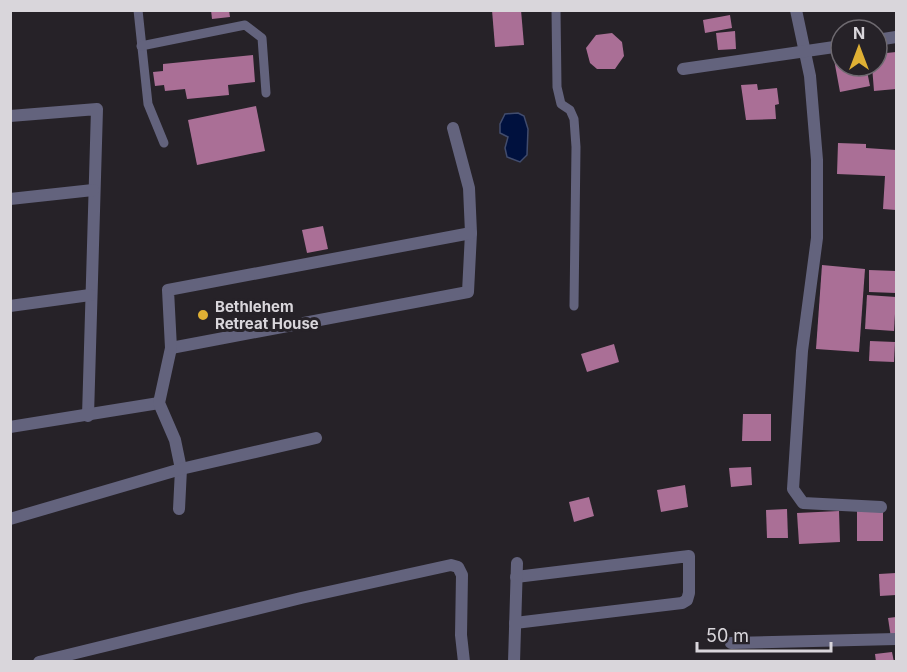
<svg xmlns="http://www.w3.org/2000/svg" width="907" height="672" font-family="Inter,sans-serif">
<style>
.water{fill:#00113e;stroke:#414c6d;stroke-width:1.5}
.building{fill:#aa6f96}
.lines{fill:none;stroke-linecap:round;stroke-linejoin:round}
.service{stroke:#63637d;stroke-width:9}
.minor{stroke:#63637d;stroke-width:12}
.poi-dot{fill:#dfb034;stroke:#262228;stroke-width:2}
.labels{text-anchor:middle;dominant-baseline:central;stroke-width:6;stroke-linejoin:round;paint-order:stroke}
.poi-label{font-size:15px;font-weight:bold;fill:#d9d6db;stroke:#262228;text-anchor:start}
</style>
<rect width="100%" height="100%" fill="#262228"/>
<path class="water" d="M518,113L524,116L528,129L527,155L520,162L507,157L505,148L508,137L500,133V124L505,114Z"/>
<g class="building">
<path d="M211,10H229L230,17L212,19Z"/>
<path d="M492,10H521L524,45L495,47Z"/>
<path d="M730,15L732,28L705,33L703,20Z"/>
<path d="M735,31L736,49L718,50L716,33Z"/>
<path d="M612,33L622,42L624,56L615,69H597L590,63L586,48L596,35Z"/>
<path d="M896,52V89L874,91L872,66H877V54Z"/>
<path d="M841,53V66H866L870,86L840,92L833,54Z"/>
<path d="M253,55L255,82L228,85L229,95L187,99L185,89L165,91L164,85L155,86L153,72L163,71V64Z"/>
<path d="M757,84L758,90L777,88L779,104L775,105L776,119L746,120L741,85Z"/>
<path d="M256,106L265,151L197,165L188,120Z"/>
<path d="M838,143L866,144V148L896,150V210L883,209L885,176L837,174Z"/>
<path d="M323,226L328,249L307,253L302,230Z"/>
<path d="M822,265L865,269L859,352L816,349Z"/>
<path d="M869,270L896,271V293L869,292Z"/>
<path d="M867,295L896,297L894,331L865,329Z"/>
<path d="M870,341L895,342L894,362L869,361Z"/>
<path d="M614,344L619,362L587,372L581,354Z"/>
<path d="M743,414H771V441H742Z"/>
<path d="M751,467L752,485L731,487L729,468Z"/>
<path d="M685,485L688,507L661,512L657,490Z"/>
<path d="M589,497L594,516L574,522L569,502Z"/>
<path d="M787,509L788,538H767L766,510Z"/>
<rect x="857" y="509" width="26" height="32"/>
<path d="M839,511L840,542L799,544L797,513Z"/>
<path d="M896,573V595L880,596L879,574Z"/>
<path d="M896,617V637L891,638L888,618Z"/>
<path d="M892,652L894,662H876L875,654Z"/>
</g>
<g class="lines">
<g class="service">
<path d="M138,10L148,104L164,143"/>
<path d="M556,10L557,87L561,104L570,110L574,119L576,147L574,306"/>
<path d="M141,46L245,25L262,38L266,93"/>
</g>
<g class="minor">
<path d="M796,10L810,76L817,160V238L802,351L793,489L803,503L881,507"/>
<path d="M877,40L896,37"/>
<path d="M683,69L841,46"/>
<path d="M10,116L97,109L88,416"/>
<path d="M10,199L93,190"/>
<path d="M10,306L90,295"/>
<path d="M171,348L468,292L471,233L469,188L453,128"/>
<path d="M10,427L159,403"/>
<path d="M179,509L181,469L175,440L159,403L171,348L168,290L471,233"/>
<path d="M10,519L181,469L316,438"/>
<path d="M515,623L682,603L687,600L689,593V556L516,577"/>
<path d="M731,643L896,639"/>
<path d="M39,662L301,598L451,565L458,567L462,575L461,635L464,662"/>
<path d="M514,662L517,563"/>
</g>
</g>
<circle class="poi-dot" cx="203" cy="315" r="6"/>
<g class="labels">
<g class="poi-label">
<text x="215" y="306">Bethlehem<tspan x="215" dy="17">Retreat House</tspan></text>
</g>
</g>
<rect width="907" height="672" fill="none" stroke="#d9d6db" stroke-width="24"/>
<g transform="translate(859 48)"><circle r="28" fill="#262228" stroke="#6e6a70" stroke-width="1.5"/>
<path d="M0-4.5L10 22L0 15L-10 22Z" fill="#dfb034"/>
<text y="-9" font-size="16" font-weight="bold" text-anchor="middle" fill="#d9d6db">N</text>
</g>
<path d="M697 642v9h134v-9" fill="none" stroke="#d9d6db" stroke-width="3"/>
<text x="706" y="642" font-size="18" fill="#d9d6db" stroke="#262228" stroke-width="4.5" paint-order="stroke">50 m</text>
</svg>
